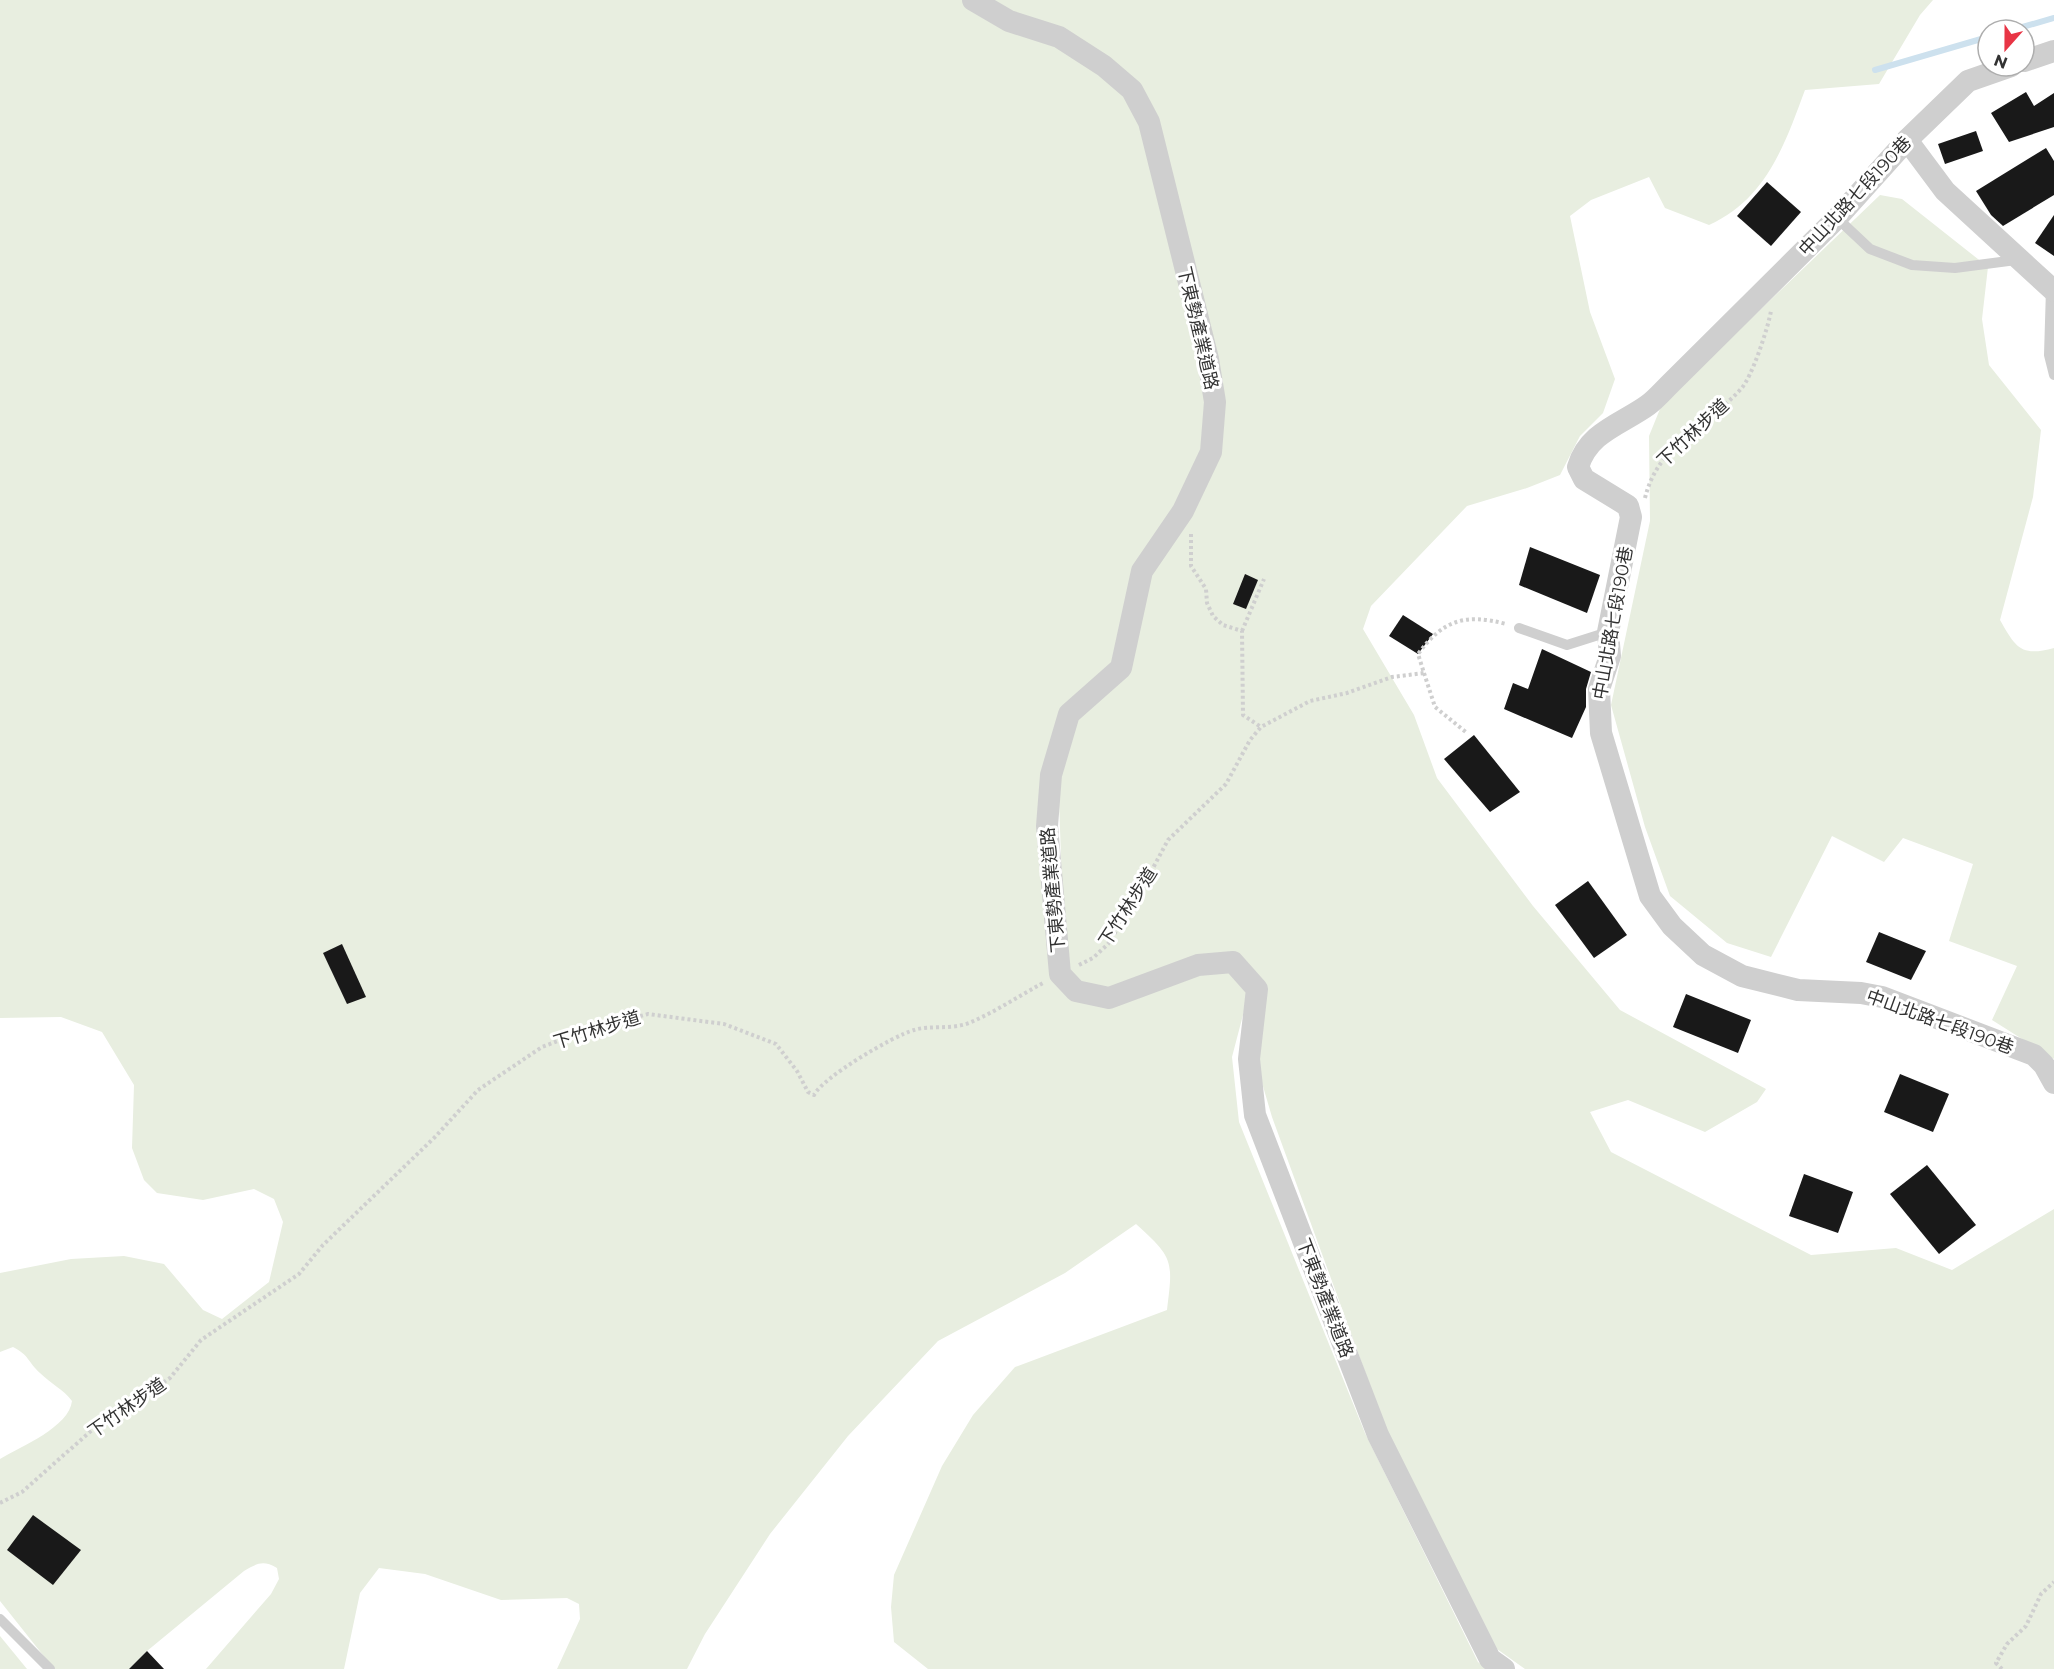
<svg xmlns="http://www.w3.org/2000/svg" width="2054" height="1669" font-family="Montserrat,'Noto Sans TC',sans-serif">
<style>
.green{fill:#e8eee0}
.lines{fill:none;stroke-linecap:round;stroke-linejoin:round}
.stream{stroke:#cde1ee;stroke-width:6}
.building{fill:#191919}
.path{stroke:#cfcfcf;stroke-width:4;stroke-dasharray:3 3;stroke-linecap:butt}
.lane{stroke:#cfcfcf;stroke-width:10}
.street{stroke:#cfcfcf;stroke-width:22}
.labels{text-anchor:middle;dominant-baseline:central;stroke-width:6;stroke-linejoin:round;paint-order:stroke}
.street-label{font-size:18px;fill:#323232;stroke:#fff}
</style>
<rect width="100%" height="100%" fill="#fff"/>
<g class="green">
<path d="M0,0H963L1056,41L1125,93L1143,128L1206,399L1202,452L1114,663L1044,772L1074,997L1197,971L1229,968L1249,992L1232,1057L1239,1122L1365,1433L1478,1662L1487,1669H928L894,1642L891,1607L894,1575L942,1466L973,1415L1015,1367L1167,1310C1173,1261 1174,1258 1136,1224L1065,1273L938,1341L848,1436L770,1534L705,1634L687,1669H557L580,1619L579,1604L567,1598L501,1600L425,1574L379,1568L360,1593L344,1669H206L271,1594L279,1579L277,1568C263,1560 258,1563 244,1571L147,1651L129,1669H54L0,1601V1459C22,1446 69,1427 72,1401C63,1389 51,1384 40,1373C28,1362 29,1355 13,1347L0,1352V1273L71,1259L124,1256L164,1264L203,1310L222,1319L269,1282L283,1222L274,1199L254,1189L203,1200L157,1193L144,1180L132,1148L134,1085L102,1032L61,1017L0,1018Z"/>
<path d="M988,0H1933L1920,15L1879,84L1805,90C1785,144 1766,200 1709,225L1665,208L1649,177L1591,200L1570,216L1590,312L1615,379L1603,413L1580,436L1560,475L1527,488L1467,506L1371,606L1363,629L1414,715L1437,778L1533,906L1620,1010L1766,1089L1757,1102L1705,1132L1628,1100L1590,1112L1611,1152L1811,1255L1896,1248L1952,1270L2054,1209V1669H1525L1497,1649L1387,1432L1272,1117L1255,1059L1262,986L1237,957L1110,992L1078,985L1065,967L1058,774L1077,718L1129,670L1149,572L1219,455L1139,88Z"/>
<path d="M1880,195L1902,199L1988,267L1982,319L1989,365L2041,430L2033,497L2000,620C2016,648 2021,657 2054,648V1059L1992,1020L2017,966L1949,941L1973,864L1903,838L1884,862L1832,836L1771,957L1727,943L1670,896L1645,827L1611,705L1650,521L1649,436L1662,404Z"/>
<path d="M0,1636L27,1669H0Z"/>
</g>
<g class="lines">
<g class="stream">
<path d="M2012,30L2054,18"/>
<path d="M1875,70L1988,37"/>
</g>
</g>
<g class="building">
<path d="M2026,92L2034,106L2054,93V127L2009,142L1991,113Z"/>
<path d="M1976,131L1983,151L1945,164L1938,144Z"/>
<path d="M2046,148L2054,161V195L2003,226L1991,215L1976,191Z"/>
<path d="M1767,182L1801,212L1771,246L1737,216Z"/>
<path d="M2054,215V256L2035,243Z"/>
<path d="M1530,547L1600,575L1587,613L1519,585Z"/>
<path d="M1245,574L1258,580L1246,609L1233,604Z"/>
<path d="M1403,615L1433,634L1418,654L1389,636Z"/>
<path d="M1542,649L1591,672L1586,689V707L1572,738L1504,709L1513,683L1528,689Z"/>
<path d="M1474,735L1520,792L1490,812L1444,759Z"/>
<path d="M1588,881L1627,935L1594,958L1555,905Z"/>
<path d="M1879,932L1926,951L1911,980L1866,962Z"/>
<path d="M342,944L366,997L347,1004L323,953Z"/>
<path d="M1686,994L1751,1020L1738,1053L1673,1027Z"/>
<path d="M1900,1074L1949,1094L1933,1132L1884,1112Z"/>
<path d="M1927,1165L1976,1225L1939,1254L1890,1194Z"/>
<path d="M1804,1174L1853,1192L1838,1233L1789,1216Z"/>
<path d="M33,1515L81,1550L53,1585L7,1550Z"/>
<path d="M147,1651L164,1669H129Z"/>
</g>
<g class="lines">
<g class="path">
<path d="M1645,498C1658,444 1706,427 1741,389C1752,377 1768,328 1771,311"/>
<path d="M1191,534V566L1206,589L1207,603L1213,616L1223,625L1242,631L1243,715L1261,727"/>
<path d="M1242,631L1264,579"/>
<path d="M1424,673L1435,707L1467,733"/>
<path d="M1079,965L1093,958L1108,944L1138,896L1168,840L1226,784L1250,740L1261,727L1310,701L1347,693L1392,677L1424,673L1418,654C1443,620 1465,613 1506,624"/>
<path d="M0,1503L22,1492L92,1430L170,1378L201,1340L299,1274L323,1245L435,1137L478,1090L542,1047L584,1031L648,1014L724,1024L776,1044L797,1071L808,1092L814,1095C823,1077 893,1036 914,1030C929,1025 950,1030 969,1023C995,1012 1019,996 1043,983"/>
<path d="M2002,1669L1996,1663L2007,1644L2026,1626L2041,1594L2054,1582"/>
</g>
<g class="lane">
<path d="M1837,218L1870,249L1912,265L1955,268L2016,260"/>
<path d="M2051,289L2049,355L2054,375"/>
<path d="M1519,628L1567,645L1608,632"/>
<path d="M0,1619L50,1669"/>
</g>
<g class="street">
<path d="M973,0L1009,21L1059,37L1104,66L1132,90L1149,122L1208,359L1215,402L1211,452L1183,511L1142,571L1121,668L1069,714L1051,775L1047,826L1060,974L1076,991L1109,998L1198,965L1233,962L1257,989L1249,1059L1255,1115L1378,1435L1490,1659L1504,1669"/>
<path d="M2024,61L2054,51"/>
<path d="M2011,66L1968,81L1907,140L1837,218L1669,385C1662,392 1655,400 1648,405C1622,424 1588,432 1578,467L1584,479L1628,506L1631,517L1608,632L1610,656L1599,689L1601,733L1650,896L1672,926L1703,955L1742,976L1798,990L1861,993L1882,997L2034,1055L2044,1065L2054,1083"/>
<path d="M1907,140L1945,191L2054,291"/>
</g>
</g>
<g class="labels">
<g class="street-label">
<text transform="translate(1855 196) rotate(-47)">中山北路七段190巷</text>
<text transform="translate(1198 328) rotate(77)">下東勢產業道路</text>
<text transform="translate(1693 433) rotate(-43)">下竹林步道</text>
<text transform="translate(1613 623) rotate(-80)">中山北路七段190巷</text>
<text transform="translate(1053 890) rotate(-95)">下東勢產業道路</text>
<text transform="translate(1128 907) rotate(-57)">下竹林步道</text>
<text transform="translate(1940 1022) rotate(20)">中山北路七段190巷</text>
<text transform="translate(597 1030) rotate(-17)">下竹林步道</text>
<text transform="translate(1325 1298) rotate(69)">下東勢產業道路</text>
<text transform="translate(127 1408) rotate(-35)">下竹林步道</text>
</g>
</g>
<g transform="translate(2006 48) rotate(201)"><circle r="28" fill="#ffffff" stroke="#adadad" stroke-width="1.5"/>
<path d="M0-4.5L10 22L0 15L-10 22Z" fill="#e83545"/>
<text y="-9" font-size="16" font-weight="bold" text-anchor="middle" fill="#323232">N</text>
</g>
</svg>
